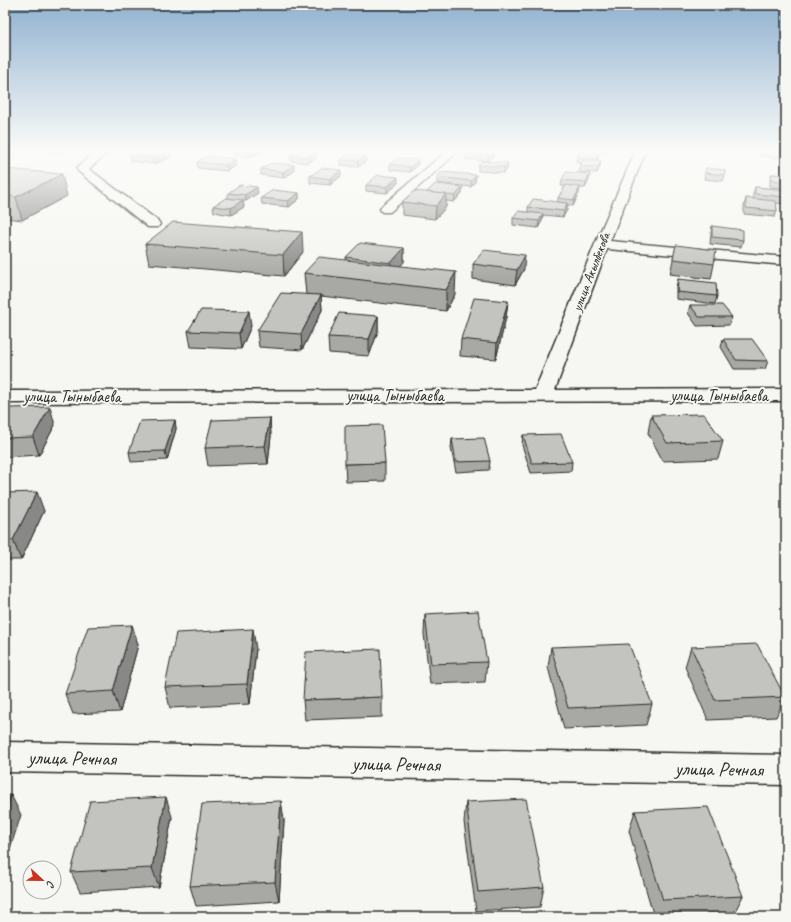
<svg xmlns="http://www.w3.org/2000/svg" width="791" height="922" font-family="Caveat,sans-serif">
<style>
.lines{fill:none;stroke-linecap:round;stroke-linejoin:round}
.minor-casing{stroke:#2b2b2b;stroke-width:3}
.minor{fill:#f6f6f2;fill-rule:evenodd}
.wall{fill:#a8a8a5;stroke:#2b2b2b}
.shaded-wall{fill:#888886;stroke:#2b2b2b}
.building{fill:#c3c3c0;stroke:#2b2b2b}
.labels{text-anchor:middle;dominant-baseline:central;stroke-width:4;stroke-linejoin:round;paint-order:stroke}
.far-street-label{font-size:14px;fill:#2b2b2b;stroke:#f6f6f2}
.street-label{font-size:17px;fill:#2b2b2b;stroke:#f6f6f2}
.near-street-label{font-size:20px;fill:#2b2b2b;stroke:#f6f6f2}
</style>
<rect width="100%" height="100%" fill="#f6f6f2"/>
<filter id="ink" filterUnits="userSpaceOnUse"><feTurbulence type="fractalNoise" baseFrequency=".025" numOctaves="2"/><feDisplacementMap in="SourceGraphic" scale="8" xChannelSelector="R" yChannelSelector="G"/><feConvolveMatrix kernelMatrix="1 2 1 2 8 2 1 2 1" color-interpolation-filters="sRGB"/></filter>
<g filter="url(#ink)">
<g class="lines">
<defs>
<g id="minor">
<path d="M98,150H110L89,169L158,221L160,224L158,227H148L78,171L77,169L78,167Z"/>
<path d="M448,150H460L390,212H382L380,209L382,206Z"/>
<path d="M636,150H646L610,241L786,257V265L607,249L555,390L786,389V401L5,403V391L535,390L595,244Z"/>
<path d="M5,742L786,755V785L5,772Z"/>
</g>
</defs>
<use href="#minor" class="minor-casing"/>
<use href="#minor" class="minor"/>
</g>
<g class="wall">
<path d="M45,150H71L62,153L46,151Z"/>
<path d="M233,150H263L251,157L233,155Z"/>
<path d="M469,150H500V151H493V156L488,161L466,159V153Z"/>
<path d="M590,150H609L608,152Z"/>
<path d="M759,150H786V151H784V152L783,158L759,156Z"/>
<path d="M170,151L171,157L154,164L131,161L130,155Z"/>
<path d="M599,154L598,161H601L600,167L597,173L579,172L580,166L581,163H576L577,157Z"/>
<path d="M290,155L316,158L308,163L291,161Z"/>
<path d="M366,155V161L358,167L340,165V160Z"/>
<path d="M236,159L237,165L227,171L198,168L197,162Z"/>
<path d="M508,163L507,169L504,173L478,171V165Z"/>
<path d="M390,164L418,165L410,172L390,170Z"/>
<path d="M706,168L725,175L723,181L704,179Z"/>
<path d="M5,169L67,196L22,220L5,218Z"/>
<path d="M261,169L294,171L284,178L261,175Z"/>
<path d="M590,174L589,180L585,188H580L579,193L573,206L567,205V210L563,217L543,215L542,221L538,228L513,225V218L528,212V207L558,202V198L565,186H561L562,180Z"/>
<path d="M771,174L786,175V188L770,187V180Z"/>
<path d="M476,175L475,182L471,187L437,183V177Z"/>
<path d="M310,176H341L330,185L310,183Z"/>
<path d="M398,183L387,193L366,191V185Z"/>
<path d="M755,187L786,190V204L776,203L777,211L775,217L744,214V205L746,198L753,199V194Z"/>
<path d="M427,192L462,193L454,202L446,201V207L435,219L402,215V202Z"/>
<path d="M228,193H258L246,201H243L244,207L231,215L214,212L213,206L228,198Z"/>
<path d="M299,193V199L289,207L262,204L261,198Z"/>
<path d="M712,226L743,240L741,247L710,244L711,233Z"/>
<path d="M145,244L303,252L284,276L149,264Z"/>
<path d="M676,245L714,264L711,279L670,274Z"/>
<path d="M404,248V262L400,266L455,294L446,311L321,296L322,310L302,350L259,347L257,331L306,294L304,273L346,260V257Z"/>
<path d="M473,264L524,269L515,285L473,279Z"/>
<path d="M678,279L717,296L715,304L676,299V287Z"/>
<path d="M508,301L506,317L496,359L460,356L461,339Z"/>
<path d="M690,305L732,317L729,325L697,326L688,313Z"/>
<path d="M378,316V331L369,356L329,353L328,337Z"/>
<path d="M251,326L241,349L191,347L188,331Z"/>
<path d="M723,339L768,361L765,369H734L721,347Z"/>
<path d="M651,415L723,441L718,459L663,461L648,433Z"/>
<path d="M5,416L55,425L39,455L5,457Z"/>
<path d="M270,418L271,436L268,464L208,466L205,448Z"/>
<path d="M175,420L176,429L167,460L131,462L129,452Z"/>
<path d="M523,435L572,462L571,471L531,473L522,445Z"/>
<path d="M452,439L490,461L489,470L456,472L451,448Z"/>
<path d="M385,463V481L346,482L345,464Z"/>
<path d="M5,493L44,511L21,560H5Z"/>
<path d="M425,614L487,662L485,682L430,684L424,634Z"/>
<path d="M132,625L138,645L120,712L73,714L65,694Z"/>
<path d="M551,647L652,704L646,725L564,729L548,667Z"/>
<path d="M691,647L785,697L776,717L708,720L685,667Z"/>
<path d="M256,649L250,704L170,708L165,687Z"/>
<path d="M382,697V717L305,720L303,700Z"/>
<path d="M281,801L284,821L279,901L196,906L190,886Z"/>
<path d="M466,802L544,887L540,907L476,911L464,822Z"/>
<path d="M635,811L743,896L733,915L699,917H654L629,831Z"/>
<path d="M172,817L159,887L80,892L71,872Z"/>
</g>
<g class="shaded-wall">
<path d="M61,150H71L62,153Z"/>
<path d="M253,150H263L251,157L250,152Z"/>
<path d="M493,150V156L488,161V155Z"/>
<path d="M170,151L171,157L154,164L153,158Z"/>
<path d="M316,152V158L308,163V157Z"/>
<path d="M599,154L598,160L596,164L597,159Z"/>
<path d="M366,155V161L358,167V161Z"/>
<path d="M236,159L237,165L227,171L226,165Z"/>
<path d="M418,160V165L410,172V167Z"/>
<path d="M601,161L600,167L597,173L598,167Z"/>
<path d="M508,163L507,169L504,173V167Z"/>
<path d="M294,165V171L284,178L283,172Z"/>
<path d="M341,170V176L330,185V179Z"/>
<path d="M62,174L67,196L22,220L16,197Z"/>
<path d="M590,174L589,180L585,188L586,182Z"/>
<path d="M476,175L475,182L471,187V181Z"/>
<path d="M398,177V183L387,193V187Z"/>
<path d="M257,187L258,193L246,201L245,195Z"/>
<path d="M463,187L462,193L454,202L455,196Z"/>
<path d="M580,187L579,193L573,206L574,200Z"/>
<path d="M299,193V199L289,207L288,201Z"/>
<path d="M446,194V207L435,219L436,206Z"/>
<path d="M243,200L244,207L231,215V208Z"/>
<path d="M567,203V210L563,217L564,211Z"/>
<path d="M543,214L542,221L538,228L539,221Z"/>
<path d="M302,232L303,252L284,276L283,255Z"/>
<path d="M404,248V262L391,277V263Z"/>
<path d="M525,255L524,269L515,285L517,270Z"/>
<path d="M456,272L455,294L446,311V290Z"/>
<path d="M321,295L322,310L302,350L301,334Z"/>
<path d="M508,301L506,317L496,359L497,343Z"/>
<path d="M249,311L251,326L241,349L239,333Z"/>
<path d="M378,316V331L369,356V339Z"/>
<path d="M50,407L55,425L39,455L33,437Z"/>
<path d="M270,418L271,436L268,464L265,446Z"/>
<path d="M175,420L176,429L167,460L165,451Z"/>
<path d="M37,492L44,511L21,560L13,540Z"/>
<path d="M132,625L138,645L120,712L113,691Z"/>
<path d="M253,629L256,649L250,704L247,684Z"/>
<path d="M5,653L8,661L5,669Z"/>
<path d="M11,795L21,815L5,864V813Z"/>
<path d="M166,797L172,817L159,887L152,868Z"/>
<path d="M281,801L284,821L279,901L275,882Z"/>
</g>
<g class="building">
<path d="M141,150H166L170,151L153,158L130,155Z"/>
<path d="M238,150H253L250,152Z"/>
<path d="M299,150H300L316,152L308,157L290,155Z"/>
<path d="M469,150H493L488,155L466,153Z"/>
<path d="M763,150H784V152Z"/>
<path d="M580,152L599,154L597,159L577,157Z"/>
<path d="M348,154L366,155L358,161L340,160Z"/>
<path d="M208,156L236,159L226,165L197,162Z"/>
<path d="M398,158L418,160L410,167L390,164Z"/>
<path d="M583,160L601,161L598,167L580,166Z"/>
<path d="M482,161L508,163L504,167L478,165Z"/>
<path d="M272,163L294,165L283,172L261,169Z"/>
<path d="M322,168L341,170L330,179L310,176Z"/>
<path d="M706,168L725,170V175L705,173Z"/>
<path d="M5,169L62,174L16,197L5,196Z"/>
<path d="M442,172L476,175L471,181L437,177Z"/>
<path d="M566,172L590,174L586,182L562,180Z"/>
<path d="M771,174L786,175V182L772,180Z"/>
<path d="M378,175L398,177L387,187L366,185Z"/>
<path d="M435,184L463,187L455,196L427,192Z"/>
<path d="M240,185L257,187L245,195L228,193Z"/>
<path d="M566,185L580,187L574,200L558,198Z"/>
<path d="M755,187L786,190V197L755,194Z"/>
<path d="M273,190L299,193L288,201L261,198Z"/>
<path d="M414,191L446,194L436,206L402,202Z"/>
<path d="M226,198L243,200L231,208L213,206Z"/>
<path d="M746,198L776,201L777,211L746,208Z"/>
<path d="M533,199L567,203L564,211L528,207Z"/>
<path d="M518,211L543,214L539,221L513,218Z"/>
<path d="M173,222L302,232L283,255L145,244Z"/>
<path d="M712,226L743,230V240L712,237Z"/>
<path d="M360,243L404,248L391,263L346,257Z"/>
<path d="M676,245L716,250L714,264L673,259Z"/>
<path d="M484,250L525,255L517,270L473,264Z"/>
<path d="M319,257L456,272L446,290L304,273Z"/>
<path d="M678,279L716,283L717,296L677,292Z"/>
<path d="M281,293L321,295L301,334L257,331Z"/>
<path d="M474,298L508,301L497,343L461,339Z"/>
<path d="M690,305H722L732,317H699Z"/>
<path d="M201,310L249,311L239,333L188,331Z"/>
<path d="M339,313L378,316L369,339L328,337Z"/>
<path d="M723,339H752L768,361L736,360Z"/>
<path d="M50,407L33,437L5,438V416L10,408Z"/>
<path d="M704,414L723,441L667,443L651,415Z"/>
<path d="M270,418L265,446L205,448L212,420Z"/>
<path d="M175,420L165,451L129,452L140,421Z"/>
<path d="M382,425L385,463L345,464V426Z"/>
<path d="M561,434L572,462L532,463L523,435Z"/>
<path d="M484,438L490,461L456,462L452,439Z"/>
<path d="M37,492L13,540H5V493Z"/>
<path d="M478,611L487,662L431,664L425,614Z"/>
<path d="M132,625L113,691L65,694L88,627Z"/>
<path d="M253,629L247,684L165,687L176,633Z"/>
<path d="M629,644L652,704L568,708L551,647Z"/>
<path d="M757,644L785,697L715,700L691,647Z"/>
<path d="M380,649L382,697L303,700L306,652Z"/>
<path d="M5,795H11L5,813Z"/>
<path d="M166,797L152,868L71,872L90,801Z"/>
<path d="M526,799L544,887L478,892L466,802Z"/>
<path d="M281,801L275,882L190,886L202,804Z"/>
<path d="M708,807L743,896L663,900L635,811Z"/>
</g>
</g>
<linearGradient id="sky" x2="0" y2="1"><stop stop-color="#91b2d0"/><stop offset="0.54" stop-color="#fbfbf9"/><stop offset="1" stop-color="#fbfbf9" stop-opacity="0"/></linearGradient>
<rect width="791" height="279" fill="url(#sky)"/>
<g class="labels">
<g class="far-street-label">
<text transform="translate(591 272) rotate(-69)">улица Акылбекова</text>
</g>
<g class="street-label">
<text x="395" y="395">улица Тыныбаева</text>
<text x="719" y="395">улица Тыныбаева</text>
<text x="72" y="396">улица Тыныбаева</text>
</g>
<g class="near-street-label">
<text transform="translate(72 758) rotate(1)">улица Речная</text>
<text transform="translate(396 764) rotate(1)">улица Речная</text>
<text transform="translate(719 769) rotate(1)">улица Речная</text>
</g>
</g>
<rect width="791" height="922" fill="none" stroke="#f6f6f2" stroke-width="20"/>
<rect x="10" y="10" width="771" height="902" fill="none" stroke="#2b2b2b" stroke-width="1.5" filter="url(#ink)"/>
<g transform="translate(42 880) rotate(112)"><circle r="19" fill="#f6f6f2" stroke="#a5a5a2"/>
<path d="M0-3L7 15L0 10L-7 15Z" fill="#c8321e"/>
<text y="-6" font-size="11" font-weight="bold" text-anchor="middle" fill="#2b2b2b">С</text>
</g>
</svg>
